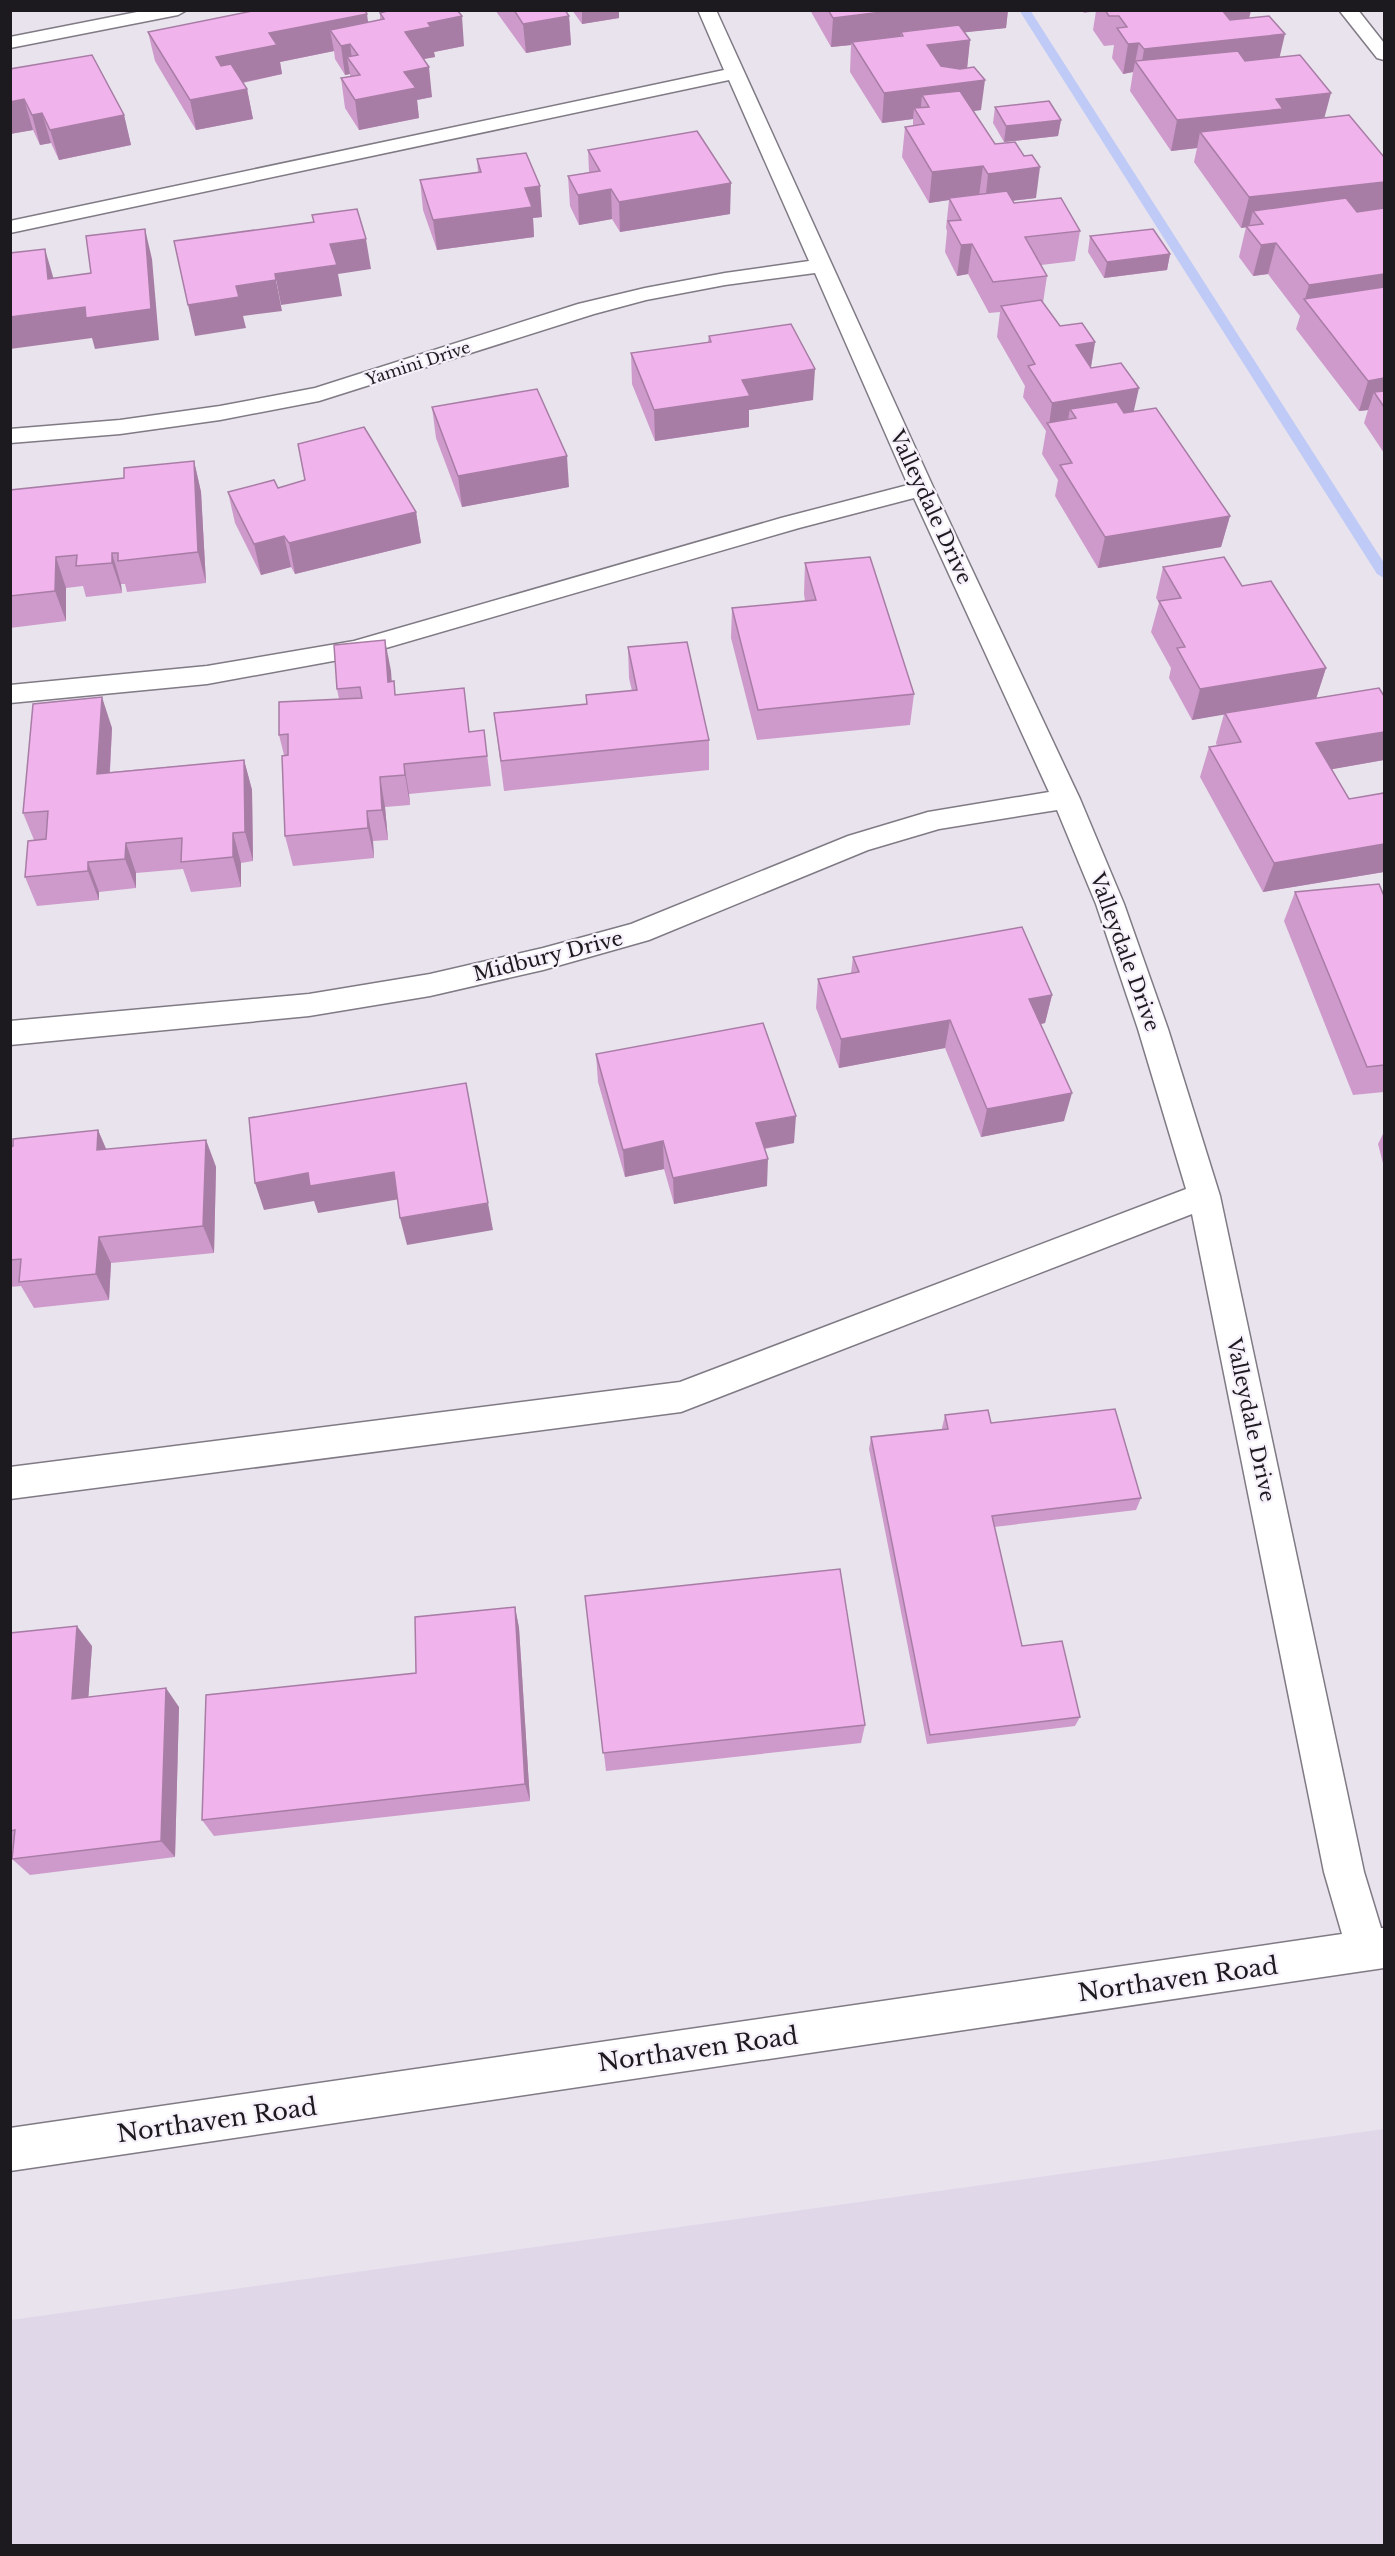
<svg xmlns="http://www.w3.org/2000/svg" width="1395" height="2556" font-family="'Libre Baskerville',serif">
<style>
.built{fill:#e0d7e8}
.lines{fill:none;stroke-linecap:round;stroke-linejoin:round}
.stream{fill:#bfcbf6;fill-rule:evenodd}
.minor-casing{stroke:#7f7a84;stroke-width:3}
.minor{fill:#fff;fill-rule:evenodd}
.wall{fill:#ce9acb}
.shaded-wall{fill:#a87da5}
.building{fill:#f0b3ec;stroke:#a87da5;stroke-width:1.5}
.labels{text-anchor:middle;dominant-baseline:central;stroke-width:4.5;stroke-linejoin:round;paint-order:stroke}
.far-street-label{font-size:16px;fill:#1c1a1e;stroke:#f6f0fb}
.street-label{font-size:20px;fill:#1c1a1e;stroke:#f6f0fb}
.near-street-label{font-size:24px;fill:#1c1a1e;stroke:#f6f0fb}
</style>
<rect width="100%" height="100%" fill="#e9e3ee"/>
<path class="built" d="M1384,2129V2545H11V2320Z"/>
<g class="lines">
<path class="stream" d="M1019,10H1030L1384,563V578L1377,574Z"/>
<defs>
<g id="minor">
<path d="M147,10H187L178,15L10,48V37Z"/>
<path d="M698,10H716L934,489L1080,799L1124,904L1168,1029L1220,1196L1364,1872L1381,1928H1384V1968L10,2171V2128L1342,1934L1324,1872L1192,1214L681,1412L10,1499V1467L680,1382L1186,1189L1138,1029L1096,904L1057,810L939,829L868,850L649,940L543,970L430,996L309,1016L10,1045V1021L309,994L430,974L543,948L631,924L848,836L928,812L1049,792L914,498L799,528L355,657L207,684L10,703V685L207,666L354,641L781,518L908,485L815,273L725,285L646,300L594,314L319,401L220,420L120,434L10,443V429L120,420L220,406L315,388L578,304L645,288L725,273L809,261L729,80L10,233V221L724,70Z"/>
<path d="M1339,10H1358L1384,43V60L1377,58Z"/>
</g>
</defs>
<use href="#minor" class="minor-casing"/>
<use href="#minor" class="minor"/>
</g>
<g class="wall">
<path d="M495,10H566L565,11L569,16L571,45L526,53Z"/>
<path d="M572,10H619V18L582,24Z"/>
<path d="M810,10H1008L1006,28L965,32L970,40L967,68L981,110L973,111L995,144L1036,198L1013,201L1014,203L1080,231L1075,261L1041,265L1047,276L1043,303L1060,326L1095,342L1091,367L1134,411L1230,516L1221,547L1098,568L1055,496L1058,480L1042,454L1046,431L1023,397L1025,386L997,337L1000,312L989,313L968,274L957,276L945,252L947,231L946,228L949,200L929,203L902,157L905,127L913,126V119L882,123L850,72L851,45L831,47Z"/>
<path d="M1082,10H1251L1249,18L1324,118L1384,157V453L1364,423L1368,410L1359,411L1296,329L1300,316L1268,274L1253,276L1239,257L1246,227L1241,228L1194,162L1197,148L1171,151L1130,91L1133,72L1123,74L1112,58L1114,45L1104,46L1093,30L1096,11L1084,13Z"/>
<path d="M380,13L464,46L434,52L435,57L423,59L432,97L417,100L419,118L359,130L345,108L341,78L350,76V74L345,75L335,59L334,51L280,62L282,74L243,83L247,89L253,119L196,130L155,61L148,32L368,22L380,20Z"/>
<path d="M10,69L124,115L131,145L59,160L51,143L40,145L33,130L10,134Z"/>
<path d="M995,107L1061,120L1058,136L1004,142L993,123Z"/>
<path d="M588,150L730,214L620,232L612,219L579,225L570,206L568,176L589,172Z"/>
<path d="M477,159L542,217L533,218L534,237L437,250L423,210L420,180L478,172Z"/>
<path d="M1090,236L1170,254L1167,270L1104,278L1088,252Z"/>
<path d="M709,336L813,400L749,410V427L655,441L632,384L631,353L708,342Z"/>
<path d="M432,407L569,487L462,507L436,438Z"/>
<path d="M194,461L201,492L206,583L127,592L125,584H121L122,593L86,597L83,586L66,588V621L10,628V490L124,478Z"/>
<path d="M278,488L416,512L421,543L295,574L291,567L261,575L235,523L228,492Z"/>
<path d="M805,563L914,694L910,725L757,740L731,638L732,608L805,601L804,594Z"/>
<path d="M1163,567L1242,586L1326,668L1316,698L1384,696V760L1332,769L1349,799L1384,793V872L1263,892L1200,777L1209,747L1217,746L1216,743L1224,714L1192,720L1169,678L1171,668L1151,632L1159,603L1156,598Z"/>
<path d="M628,647L709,740V770L504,791L494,713L586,704V695L632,691L629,678Z"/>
<path d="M391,671V681L396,695L469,732L484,730L491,786L409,794L410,805L385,807L388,840L373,841L374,858L293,866L285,836L284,755L279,735L339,699L337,689Z"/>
<path d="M112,728L110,772L244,760L252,790L253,861L241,863V887L191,892L183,869L136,873V888L99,892V900L37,906L25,877L34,840L23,813Z"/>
<path d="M1295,892L1384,896V1092L1353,1095L1284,921Z"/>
<path d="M853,957L1052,995L1045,1023L1041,1024L1064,1121L981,1137L945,1048L839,1068L816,1008L818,979L851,973Z"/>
<path d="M596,1054L794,1143L765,1149L767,1186L674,1204L664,1169L625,1177L598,1082Z"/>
<path d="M98,1130L106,1150L206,1140L216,1167L214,1253L111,1263L109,1300L34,1308L21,1286L10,1287V1147Z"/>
<path d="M1384,1132V1167L1378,1144Z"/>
<path d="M945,1415L991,1423L1141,1498L1136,1510L994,1527L1022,1646L1080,1717L1075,1726L927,1744L869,1449L871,1437L942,1430V1428Z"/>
<path d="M585,1596L865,1725L861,1743L606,1771Z"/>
<path d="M515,1607L519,1628L530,1801L214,1836L202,1820L416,1673Z"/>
<path d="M10,1633L92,1646L88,1697L179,1707L175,1857L30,1875L12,1859L13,1849H10Z"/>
</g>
<g class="shaded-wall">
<path d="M582,10H619V18L582,24Z"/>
<path d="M898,10H1008L1006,28L903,39V36L901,32L900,40L852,42L851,45L831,47L833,18Z"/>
<path d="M1213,10H1251L1247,27L1209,31Z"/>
<path d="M367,14L371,43L350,44L353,66L347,57L350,74L345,75L341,46L330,30L334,51L280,62L282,74L221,87L216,57L269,33Z"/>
<path d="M462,16L464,46L434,52L435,57L408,62L405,32L428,23Z"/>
<path d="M569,16L571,45L526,53L523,24Z"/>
<path d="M1285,34L1278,64L1141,69L1144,49Z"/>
<path d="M970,40L967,69L924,75L927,45Z"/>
<path d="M1139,43L1133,72L1123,74L1128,44Z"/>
<path d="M429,67L432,97L417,100L419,118L359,130L355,100L404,72Z"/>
<path d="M985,80L981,110L928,117L929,107L922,95L920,117L914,108L913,119L882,123L884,93Z"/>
<path d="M247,89L253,119L196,130L190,100Z"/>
<path d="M1331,93L1323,123L1200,132L1197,148L1171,151L1177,120L1276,99Z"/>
<path d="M24,99L33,130L10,134V102Z"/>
<path d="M42,113L51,143L40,145L32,115Z"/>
<path d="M124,115L131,145L59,160L50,130Z"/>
<path d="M1061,120L1058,136L1004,142L1006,126Z"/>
<path d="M983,166L979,196L949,198V200L929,203L932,172Z"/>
<path d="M1040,167L1036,198L985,204L988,174Z"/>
<path d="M1384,182V211L1263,224L1253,211L1249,227L1241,228L1249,197Z"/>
<path d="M731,183L730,214L620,232L619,202Z"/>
<path d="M540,186L542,217L533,218L534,237L437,250L433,220L525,188Z"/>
<path d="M611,189L612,219L579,225L578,195Z"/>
<path d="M145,229L152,259L159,340L95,349L92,338L10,349V317L85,307Z"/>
<path d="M366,239L371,269L338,274L342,296L281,305L275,274L330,244Z"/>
<path d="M1276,243L1268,274L1253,276L1261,245Z"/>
<path d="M972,244L968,274L957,276L961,245Z"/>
<path d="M45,249L54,280L48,279Z"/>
<path d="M1170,254L1167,270L1104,278L1107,262Z"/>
<path d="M1384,274V304L1305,299L1309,285Z"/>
<path d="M276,280L282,311L243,316L246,328L195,336L188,305L236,286Z"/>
<path d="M1095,342L1090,373L1076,345Z"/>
<path d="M815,369L813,400L749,410V427L655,441L654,410L742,380Z"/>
<path d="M1384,378V407L1374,392L1368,410L1359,411L1368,381Z"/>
<path d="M1139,388L1132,419L1070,409L1066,430L1049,425L1052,403Z"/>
<path d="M567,456L569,487L462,507L458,476Z"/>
<path d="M194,461L201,492L206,583L198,552Z"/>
<path d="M416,512L421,543L295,574L289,543Z"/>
<path d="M1230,516L1221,547L1098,568L1105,537Z"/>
<path d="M284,536L291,567L261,575L254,544Z"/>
<path d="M112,553L121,584L122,593L112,563Z"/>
<path d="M56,557L66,588V621L55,591Z"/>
<path d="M385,640L391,671L394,712L388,682Z"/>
<path d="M1326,668L1316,699L1192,720L1200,689Z"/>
<path d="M102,697L112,728L108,804L97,774Z"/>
<path d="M1384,732V760L1305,774L1316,743Z"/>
<path d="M244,760L252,790L253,861L245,832Z"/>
<path d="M404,764L409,794L410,805L405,775Z"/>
<path d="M380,777L385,807L388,840L382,810Z"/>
<path d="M367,811L373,841L374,858L368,828Z"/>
<path d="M233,833L241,863V887L233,857Z"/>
<path d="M126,843L136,873V888L125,859Z"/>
<path d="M1384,844V872L1263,892L1274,863Z"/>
<path d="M88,862L99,892V900L88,871Z"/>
<path d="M1052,995L1045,1023L1023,1028L1029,999Z"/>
<path d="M950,1020L945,1048L839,1068L841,1039Z"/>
<path d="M1072,1093L1064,1121L981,1137L987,1109Z"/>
<path d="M796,1116L794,1143L755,1150L756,1123Z"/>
<path d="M98,1130L110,1158L97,1150Z"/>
<path d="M206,1140L216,1167L214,1253L203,1226Z"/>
<path d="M663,1141L664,1169L625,1177L623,1150Z"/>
<path d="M768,1159L767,1186L674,1204L673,1178Z"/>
<path d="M394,1172L400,1199L318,1213L314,1201L264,1210L255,1183L308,1173Z"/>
<path d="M488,1203L493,1230L407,1245L400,1218Z"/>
<path d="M99,1237L111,1263L109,1300L96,1274Z"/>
<path d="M515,1607L519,1628L530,1801L525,1784Z"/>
<path d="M77,1626L92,1646L87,1718L72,1699Z"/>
<path d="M166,1688L179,1707L175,1857L161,1841Z"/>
</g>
<g class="building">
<path d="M257,10H365L367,14L269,33L277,45L216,57L221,66L231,64L247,89L190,100L148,32Z"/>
<path d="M391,10H457L462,16L428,23L431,27L405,32L429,67L404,72L416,88L355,100L341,78L360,75L347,57L358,55L350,44L341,46L330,30L384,19L380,13Z"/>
<path d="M514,10H565L569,16L523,24Z"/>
<path d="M828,10H898L833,18Z"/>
<path d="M1105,10H1222L1230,20L1269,16L1285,34L1144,49L1139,43L1128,44L1117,28L1127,27L1119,16H1109Z"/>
<path d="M959,25L970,40L927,45L941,66L960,69L974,67L985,80L884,93L852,42L903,36L901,32Z"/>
<path d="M1238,51L1245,61L1300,55L1331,93L1276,99L1283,109L1177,120L1135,61Z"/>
<path d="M92,55L124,115L50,130L42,113L32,115L24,99L10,102V69Z"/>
<path d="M960,91L995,144L1015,142L1024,156L1032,155L1040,167L988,174L983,166L932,172L905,127L924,124L914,108L929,107L922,95Z"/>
<path d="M1049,101L1061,120L1006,126L995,107Z"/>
<path d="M1349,115L1384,157V182L1249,197L1200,132Z"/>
<path d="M697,131L731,183L619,202L611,189L578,195L568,176L600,171L588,150Z"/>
<path d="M526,153L540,186L525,188L532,207L433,220L420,180L481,172L477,159Z"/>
<path d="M1007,191L1014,203L1061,198L1080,231L1025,237L1047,276L993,282L972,244L961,245L948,221L961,220L949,198Z"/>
<path d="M1346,198L1357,212L1384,208V274L1309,285L1276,243L1261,245L1246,226L1263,224L1253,211Z"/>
<path d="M357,209L366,239L330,244L337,265L275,274L276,280L236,286L239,297L188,305L174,241L314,222L312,215Z"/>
<path d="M145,229L151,309L86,318L85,307L10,317V253L45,249L48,279L91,273L86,236Z"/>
<path d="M1153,229L1170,254L1107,262L1090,236Z"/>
<path d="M1384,287V378L1368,381L1304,299Z"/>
<path d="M1041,300L1060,326L1082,323L1095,342L1076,345L1091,368L1121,363L1139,388L1052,403L1028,366L1035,364L1001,306Z"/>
<path d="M791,324L815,369L742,380L750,396L654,410L631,353L711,342L709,336Z"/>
<path d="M537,389L567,456L458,476L432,407Z"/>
<path d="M1384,391V407L1374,392Z"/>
<path d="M1117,402L1124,413L1156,408L1230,516L1105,537L1060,465L1072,463L1047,423L1076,418L1070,409Z"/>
<path d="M364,427L416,512L289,543L284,536L254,544L228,492L274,480L278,488L305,480L298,444Z"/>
<path d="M194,461L198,552L118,561V553H112V563L76,566L77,555L56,557L55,591L10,596V490L124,478V468Z"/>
<path d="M870,557L914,694L758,710L732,608L816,600L805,563Z"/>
<path d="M1224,557L1242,586L1271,581L1326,668L1200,689L1177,648L1185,647L1159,601L1181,598L1163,567Z"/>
<path d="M385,640L388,682L394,681L395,695L464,688L469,732L484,730L487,756L404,764L405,775L380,777L382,810L367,811L368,828L285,836L282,756L288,755V734L279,735V702L362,698L360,687L337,689L334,645Z"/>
<path d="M687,642L709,740L501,761L494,713L587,704L586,695L637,690L628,647Z"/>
<path d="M1379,688L1384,696V732L1316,743L1349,799L1384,793V844L1274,863L1209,747L1241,742L1225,713Z"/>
<path d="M102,697L97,774L244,760L245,832L233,833V857L181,862L182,838L126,843L125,859L88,862V871L25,877L28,841L46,839L48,811L23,813L33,704Z"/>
<path d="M1379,884L1384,896V1065L1367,1067L1295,892Z"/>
<path d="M1022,927L1052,995L1029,999L1072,1093L987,1109L950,1020L841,1039L818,979L859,972L853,957Z"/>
<path d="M763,1023L796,1116L756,1123L768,1159L673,1178L663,1141L623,1150L596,1054Z"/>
<path d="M466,1083L488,1203L400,1218L394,1172L310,1186L308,1173L255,1183L249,1118Z"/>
<path d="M98,1130L97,1150L206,1140L203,1226L99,1237L96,1274L19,1282L21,1259L10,1260V1147L13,1146V1139Z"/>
<path d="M1115,1409L1141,1498L992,1516L1022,1646L1062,1641L1080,1717L930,1735L871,1437L948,1429L945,1415L988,1410L991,1423Z"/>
<path d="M840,1569L865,1725L603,1753L585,1596Z"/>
<path d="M515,1607L525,1784L202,1820L206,1695L416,1673L415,1617Z"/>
<path d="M77,1626L72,1699L166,1688L161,1841L12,1859L15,1830L10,1831V1633Z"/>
</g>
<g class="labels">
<g class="far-street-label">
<text transform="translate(418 363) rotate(-18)">Yamini Drive</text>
</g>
<g class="street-label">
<text transform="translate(931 507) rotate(65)">Valleydale Drive</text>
<text transform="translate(1125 952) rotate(70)">Valleydale Drive</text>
<text transform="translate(548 956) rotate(-14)">Midbury Drive</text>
<text transform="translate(1251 1420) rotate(78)">Valleydale Drive</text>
</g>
<g class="near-street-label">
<text transform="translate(1178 1979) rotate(-8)">Northaven Road</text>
<text transform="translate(698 2049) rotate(-8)">Northaven Road</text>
<text transform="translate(217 2120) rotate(-8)">Northaven Road</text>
</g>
</g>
<rect width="1395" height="2556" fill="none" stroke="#1c1a1e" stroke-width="24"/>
</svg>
